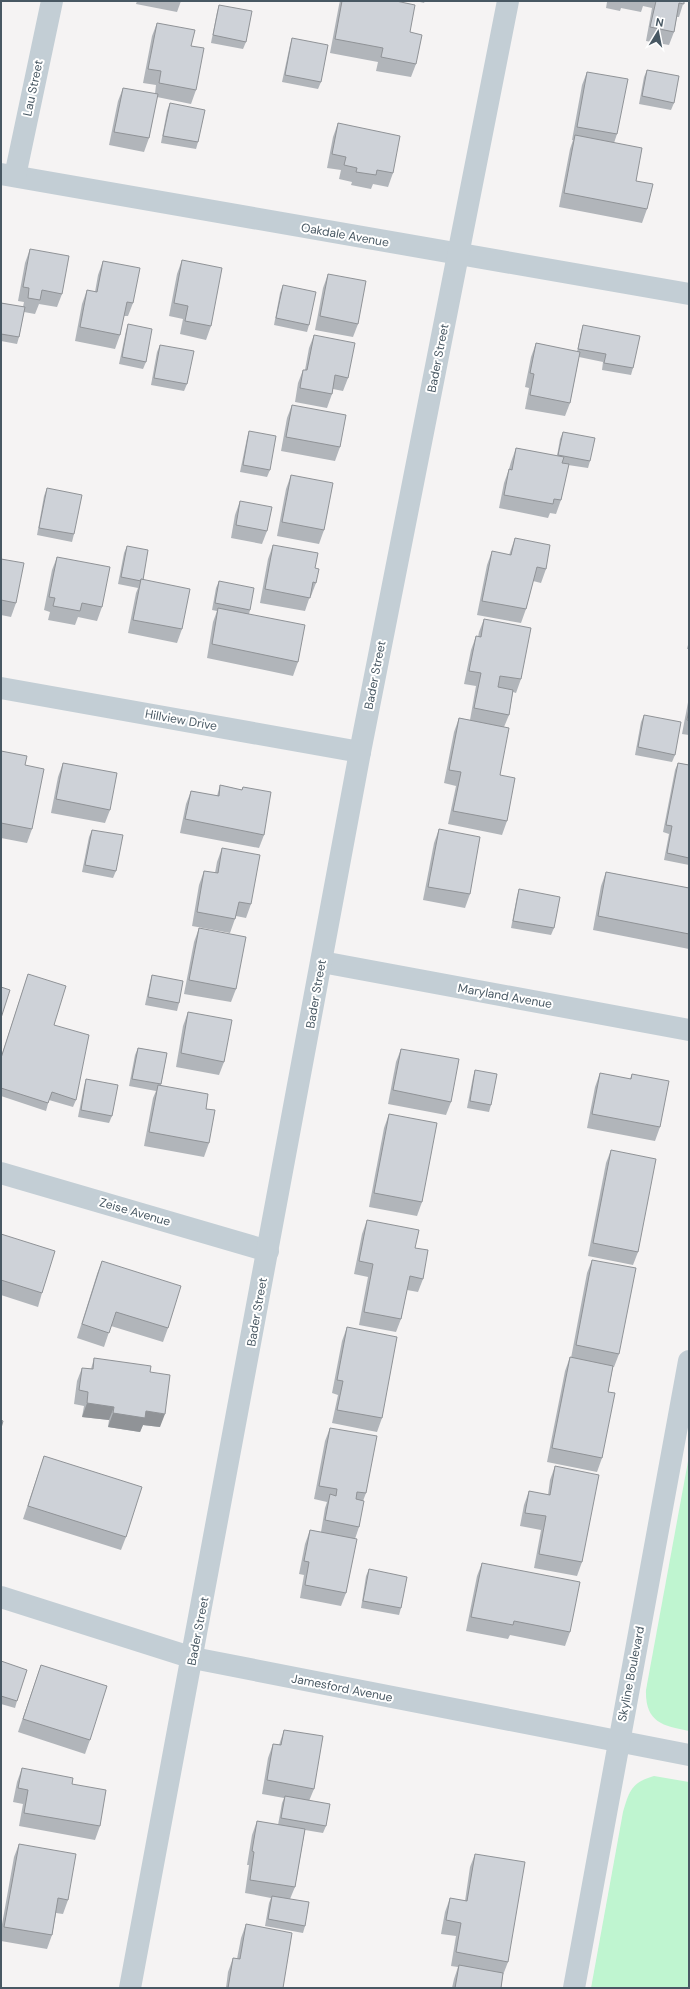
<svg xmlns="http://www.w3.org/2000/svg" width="690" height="1989" font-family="'DM Sans',sans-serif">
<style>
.green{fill:#bff5d0}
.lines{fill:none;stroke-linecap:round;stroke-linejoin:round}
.street{stroke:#c3ced5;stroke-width:22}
.wall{fill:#b1b5ba}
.shaded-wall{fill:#909397}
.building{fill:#ced2d8;stroke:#909397}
.labels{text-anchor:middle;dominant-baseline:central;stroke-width:4;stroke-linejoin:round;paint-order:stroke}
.street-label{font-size:12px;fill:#485863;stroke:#fff}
</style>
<rect width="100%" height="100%" fill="#f5f3f3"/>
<g class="green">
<path d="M689,1456V1731C662,1726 645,1722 646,1690Z"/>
<path d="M654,1776L689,1782V1988H591L623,1812C629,1791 632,1782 654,1776Z"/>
</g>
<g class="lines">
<g class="street">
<path d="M1,174L689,294"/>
<path d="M15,176L52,1"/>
<path d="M1,688L360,752"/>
<path d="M322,962L689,1030"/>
<path d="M1,1173L268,1251"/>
<path d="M1,1597L193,1658L689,1755"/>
<path d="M130,1988L360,752L508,1"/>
<path d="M574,1988L689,1361"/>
</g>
</g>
<g class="wall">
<path d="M137,1H181L177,12L136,4Z"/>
<path d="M340,1H396L410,32L416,64L411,77L376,71L378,62L330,53L339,5Z"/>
<path d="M416,1H425L424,3Z"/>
<path d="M599,1H684L679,17H677L674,32L669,45L646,41L652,8L643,6L641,12L621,8L620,11L606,8L607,2Z"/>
<path d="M219,5L246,42L243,49L211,43L217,12Z"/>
<path d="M157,23L191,46L196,90L191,104L157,97L149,138L144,152L109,145L118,101L123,88L155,94L156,85L143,83L152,36Z"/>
<path d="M292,38L321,82L318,89L282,82L290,45Z"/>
<path d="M647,70L674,103L671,110L639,104L644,77Z"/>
<path d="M587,72L617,134L614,143L636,181L647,209L642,223L559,207L570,149L573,140H572L582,85Z"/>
<path d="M170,103L198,142L196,149L161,143L167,111Z"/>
<path d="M338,123L393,173L388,187L373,184L371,189L351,185L352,182L339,179L341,170L327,168L333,137Z"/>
<path d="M30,249L62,294L57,307L39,304L35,314L24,312L19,337L17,344L1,341V303L23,307L24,302L18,301L25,263Z"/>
<path d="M182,260L211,326L206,340L180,334L183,319L169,316L177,274Z"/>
<path d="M103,261L133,303L128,316H124L120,335L115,349L75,341L82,304L87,290L95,292L98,275Z"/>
<path d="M328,274L358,324L353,337L315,330L323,288Z"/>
<path d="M283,285L309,325L307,332L274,325L280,293Z"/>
<path d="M128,324L146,362L143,369L119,364L126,331Z"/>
<path d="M583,325L633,368L631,375L602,370L603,362L579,357L570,403L565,416L525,409L529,388L525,387L531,357L536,343L577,352L581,332Z"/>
<path d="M314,335L348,378L343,391L333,389L332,394L327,408L295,402L298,383L303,370H305L309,348Z"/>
<path d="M160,345L187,384L184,391L151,385L157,352Z"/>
<path d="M292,405L340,447L335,461L281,451L287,418Z"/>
<path d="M249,431L270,470L267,477L240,472L247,438Z"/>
<path d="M563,432L590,461L588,468L568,465L561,500L556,514L550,513L548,518L499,508L504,483L509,469L511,462L516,448L557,456L560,439Z"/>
<path d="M291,475L324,530L319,544L277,536L286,489Z"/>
<path d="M47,488L74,534L72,542L37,535L44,496Z"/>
<path d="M240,501L267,531L262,544L231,538L235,515Z"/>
<path d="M515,538L546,569L541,583L533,581L526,609L521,623L477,615L487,565L492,551L509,555Z"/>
<path d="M273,545L315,568L316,583L311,596H310L305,611L260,603L268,559Z"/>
<path d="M127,546L143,580L182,629L177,643L128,633L136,593L138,588L118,584L124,553Z"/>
<path d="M57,557L102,607L97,621L78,617L75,625L48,620L50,612L44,610L52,570Z"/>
<path d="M1,559L16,603L11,617L1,615Z"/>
<path d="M219,581L250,610L249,614L298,662L293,676L207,658L213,622L217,611L212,610L216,588Z"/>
<path d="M484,619L521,679L516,693L513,692L509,715L504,727L500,775L507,821L502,835L448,824L456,786L444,783L454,732L459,718L470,720L476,686L464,684L471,650L476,636L478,637L479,632Z"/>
<path d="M689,641V649H687Z"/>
<path d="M689,697V735L682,734Z"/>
<path d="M644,715L675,755L672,762L635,755L641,722Z"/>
<path d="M1,751L25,765L32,829L27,843L1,838Z"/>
<path d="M63,763L110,810L105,823L51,813L58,777Z"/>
<path d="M678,763L689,765V865L664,860L669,834L663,832L675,770Z"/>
<path d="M220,785L242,790L243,787L264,835L259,848L180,833L186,804L191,791L217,796Z"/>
<path d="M439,829L470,894L465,908L423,900L434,843Z"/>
<path d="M92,830L116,871L113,878L82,872L89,837Z"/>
<path d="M222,848L251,904L246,918L236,916L230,933L192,926L199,885L204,871L215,873L217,862Z"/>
<path d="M606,872L689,888V949L593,930L601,886Z"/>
<path d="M519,889L554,928L551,935L511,928L517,896Z"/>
<path d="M199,928L236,989L231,1002L184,994L194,942Z"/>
<path d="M28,974L54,1025L76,1100L73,1107L49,1100L46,1111L1,1096V1057Z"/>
<path d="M152,975L179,1003L177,1011L145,1005L150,982Z"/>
<path d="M188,1012L224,1062L219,1075L176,1067L183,1026Z"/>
<path d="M138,1048L167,1053L161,1085L206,1109L209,1143L204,1157L144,1146L153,1098L156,1091L129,1086L135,1055Z"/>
<path d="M401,1049L451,1102L446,1115L388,1104L396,1062Z"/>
<path d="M475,1070L491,1105L489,1112L467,1108L473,1077Z"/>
<path d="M600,1073L630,1079L632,1074L660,1127L655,1141L587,1128L595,1087Z"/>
<path d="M86,1079L112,1116L109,1123L78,1117L84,1086Z"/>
<path d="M389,1114L422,1202L417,1216L369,1207L384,1128Z"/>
<path d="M611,1150L638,1252L633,1265L588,1256L606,1163Z"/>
<path d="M367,1220L415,1248L423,1279L418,1292L407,1290L401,1319L396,1332L359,1325L368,1277L354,1274L362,1234Z"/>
<path d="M1,1234L42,1293L38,1307L1,1295Z"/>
<path d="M592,1260L619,1354L614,1367H613L608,1392L602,1458L597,1472L547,1462L565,1371L570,1357L571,1358L587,1273Z"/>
<path d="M102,1261L168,1328L163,1342L111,1326L104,1347L77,1338L97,1274Z"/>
<path d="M347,1327L382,1418L377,1432L332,1423L338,1395L332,1393L342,1341Z"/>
<path d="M94,1358L150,1372L160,1427L143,1425L140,1432L108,1427L109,1420L82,1417L84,1406L74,1404L77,1381L82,1368L91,1369Z"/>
<path d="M330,1428L366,1493L363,1501L359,1527L355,1539L346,1593L341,1606L300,1598L304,1575L299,1574L305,1544L310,1530L321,1532L325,1508L327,1502L314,1499L325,1441Z"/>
<path d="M44,1456L126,1537L121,1550L23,1519Z"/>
<path d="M555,1466L582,1562L577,1576L534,1568L541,1530L520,1526L524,1505L529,1491L548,1495L550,1480Z"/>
<path d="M482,1563L570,1632L565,1646L510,1635L508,1639L466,1631L477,1576Z"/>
<path d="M369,1569L401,1608L399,1615L361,1608L366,1576Z"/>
<path d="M1,1662L17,1701L15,1708L1,1704Z"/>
<path d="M41,1665L90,1740L85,1754L18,1732Z"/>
<path d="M284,1730L314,1789L309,1801L326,1826L323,1833L305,1830L295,1887L290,1899L305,1926L303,1933L265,1926L269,1903L271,1898L245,1893L249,1865H247L252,1835L257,1821L278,1825L282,1803L284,1798L262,1794L268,1758L273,1744L279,1745Z"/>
<path d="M22,1768L100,1826L95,1840L19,1826L23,1804L13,1802L17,1782Z"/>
<path d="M19,1844L68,1900L63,1914L56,1913L52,1935L47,1949L1,1941V1930L14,1857Z"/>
<path d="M475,1854L508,1962L503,1975L501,1988H452L454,1979L458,1967L451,1966L456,1936L441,1934L445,1912L450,1898L465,1901L470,1867Z"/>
<path d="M246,1924L283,1988H226L228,1972L233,1958L237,1959L241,1938Z"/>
</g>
<g class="shaded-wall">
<path d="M87,1403L114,1407L109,1420L82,1417Z"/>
<path d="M146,1411L165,1414L160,1427L143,1425L140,1432L108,1427L113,1413Z"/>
</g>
<g class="building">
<path d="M342,1H396L415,5L410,32L422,35L416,64L381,57L383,48L335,39Z"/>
<path d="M656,1H684V4L679,3L674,32L650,27Z"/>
<path d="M219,5L252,11L246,42L213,35Z"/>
<path d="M157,23L195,30L191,46L204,48L196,90L159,83L161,71L148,69Z"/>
<path d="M292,38L328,45L321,82L285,75Z"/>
<path d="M647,70L679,76L674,103L642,96Z"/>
<path d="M587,72L628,79L617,134L577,127Z"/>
<path d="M123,88L158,94L149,138L114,132Z"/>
<path d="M170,103L205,110L198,142L163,136Z"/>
<path d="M338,123L400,136L393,173L377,170L376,175L356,172L357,168L344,165L346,157L332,154Z"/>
<path d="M575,135L642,148L636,181L653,184L647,209L564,193Z"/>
<path d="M30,249L69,256L62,294L42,290L40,300L28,298L29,288L23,287Z"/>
<path d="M182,260L222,268L211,326L185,321L188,306L174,303Z"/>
<path d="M103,261L140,268L133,303L127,302L120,335L80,327L87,290L97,292Z"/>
<path d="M328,274L366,281L358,324L320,316Z"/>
<path d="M283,285L316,292L309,325L276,318Z"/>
<path d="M1,303L25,307L19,337L1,334Z"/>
<path d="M128,324L152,329L146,362L122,357Z"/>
<path d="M583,325L640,336L633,368L604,363L606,354L578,349Z"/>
<path d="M314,335L355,343L348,378L335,375L332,394L300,388L303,370H307Z"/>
<path d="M536,343L580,352L570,403L530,395L534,374L530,373Z"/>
<path d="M160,345L194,351L187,384L154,378Z"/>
<path d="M292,405L346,415L340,447L286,437Z"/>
<path d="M249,431L276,436L270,470L243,465Z"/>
<path d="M563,432L595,438L590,461L558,455Z"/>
<path d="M516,448L564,457L562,463L569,464L561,500L554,499L553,504L504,495L509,469L512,470Z"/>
<path d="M291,475L333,483L324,530L282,522Z"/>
<path d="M47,488L82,495L74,534L39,528Z"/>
<path d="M240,501L272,507L267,531L236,525Z"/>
<path d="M515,538L550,545L546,569L537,567L526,609L482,601L492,551L511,555Z"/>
<path d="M273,545L318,553L315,568L319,569L316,583L313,582L310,598L265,589Z"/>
<path d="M127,546L148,550L143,580L141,579V581L121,577Z"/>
<path d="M57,557L110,567L102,607L82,603L80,611L53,606L55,598L49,597Z"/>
<path d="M1,559L24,563L16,603L1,600Z"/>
<path d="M141,579L190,589L182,629L133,620Z"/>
<path d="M219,581L254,588L250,610L215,603Z"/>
<path d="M218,608L305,625L298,662L212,644Z"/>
<path d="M484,619L531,628L521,679L500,676L498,687L513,690L509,715L474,708L481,673L469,671L476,636L481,637Z"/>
<path d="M689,709V721L687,720Z"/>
<path d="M644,715L681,722L675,755L638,747Z"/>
<path d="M459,718L509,728L500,775L515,778L507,821L453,811L461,772L449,770Z"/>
<path d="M1,751L27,756L25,765L44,769L32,829L1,823Z"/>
<path d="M63,763L117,773L110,810L56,799Z"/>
<path d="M678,763L689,765V858L667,853L672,826L666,825Z"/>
<path d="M220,785L242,790L243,787L271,792L264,835L185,819L191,791L219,796Z"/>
<path d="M439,829L480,837L470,894L428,887Z"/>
<path d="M92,830L123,835L116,871L85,865Z"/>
<path d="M222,848L260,855L251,904L239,902L235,919L197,912L204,871L218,873Z"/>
<path d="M606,872L689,888V934L598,916Z"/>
<path d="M519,889L560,897L554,928L513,921Z"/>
<path d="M199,928L246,937L236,989L189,980Z"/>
<path d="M28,974L66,986L54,1025L89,1035L76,1100L52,1092L48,1103L1,1088V1058Z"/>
<path d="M152,975L183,981L179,1003L148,997Z"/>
<path d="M1,987L10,990L1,1018Z"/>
<path d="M188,1012L232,1020L224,1062L181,1053Z"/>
<path d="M138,1048L167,1053L161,1084L132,1079Z"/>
<path d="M401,1049L459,1059L451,1102L393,1090Z"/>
<path d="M475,1070L497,1074L491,1105L470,1101Z"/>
<path d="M600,1073L631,1079L632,1074L669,1081L660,1127L592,1114Z"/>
<path d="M86,1079L118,1085L112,1116L81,1110Z"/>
<path d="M158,1085L208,1094L206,1109L215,1110L209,1143L149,1132Z"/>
<path d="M389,1114L437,1123L422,1202L374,1193Z"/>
<path d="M611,1150L656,1159L638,1252L593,1243Z"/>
<path d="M367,1220L419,1230L415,1248L428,1250L423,1279L410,1276L401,1319L364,1312L373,1264L359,1261Z"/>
<path d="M1,1234L55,1251L42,1293L1,1280Z"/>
<path d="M592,1260L636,1268L619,1354L576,1345Z"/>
<path d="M102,1261L181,1286L168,1328L116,1312L109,1333L82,1324Z"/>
<path d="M347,1327L397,1337L382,1418L337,1410L343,1381L337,1380Z"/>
<path d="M570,1357L613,1366L608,1392L615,1393L602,1458L552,1448Z"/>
<path d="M94,1358L151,1366L150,1372L170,1375L165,1414L146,1411L145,1418L113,1413L114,1407L87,1403L88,1392L79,1390L82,1368L93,1369Z"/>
<path d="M1,1420L3,1421L1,1428Z"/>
<path d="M330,1428L377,1436L366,1493L357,1492L356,1499L364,1501L359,1527L325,1520L330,1494L336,1496L337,1489L319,1486Z"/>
<path d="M44,1456L142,1487L126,1537L28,1506Z"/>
<path d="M555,1466L599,1475L582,1562L539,1554L546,1516L525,1513L529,1491L550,1495Z"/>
<path d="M310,1530L357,1539L346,1593L305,1585L309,1562L304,1561Z"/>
<path d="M482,1563L580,1582L570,1632L514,1621L513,1625L471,1617Z"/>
<path d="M369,1569L407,1577L401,1608L363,1601Z"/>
<path d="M1,1661L27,1670L17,1701L1,1696Z"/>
<path d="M41,1665L107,1686L90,1740L23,1719Z"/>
<path d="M284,1730L323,1736L314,1789L267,1780L273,1744L281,1745Z"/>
<path d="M22,1768L73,1778L72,1784L106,1790L100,1826L24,1813L28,1790L18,1788Z"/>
<path d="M285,1796L330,1804L326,1826L281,1818Z"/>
<path d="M257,1821L305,1829L295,1887L250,1880L254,1852L252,1851Z"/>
<path d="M19,1844L76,1854L68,1900L58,1898L52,1935L4,1927Z"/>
<path d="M475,1854L525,1862L508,1962L456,1952L461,1923L446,1920L450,1898L467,1901Z"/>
<path d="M272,1896L309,1902L305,1926L268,1919Z"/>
<path d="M246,1924L292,1933L283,1988H228L233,1958L240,1959Z"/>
<path d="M459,1965L503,1973L501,1988H455Z"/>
</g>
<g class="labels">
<g class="street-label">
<text transform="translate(33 88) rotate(-78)">Lau Street</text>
<text transform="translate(345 235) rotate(10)">Oakdale Avenue</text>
<text transform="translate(438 358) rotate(-79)">Bader Street</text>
<text transform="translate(375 675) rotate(-79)">Bader Street</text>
<text transform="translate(181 720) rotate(10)">Hillview Drive</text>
<text transform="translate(316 994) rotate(-80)">Bader Street</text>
<text transform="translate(505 996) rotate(10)">Maryland Avenue</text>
<text transform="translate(135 1212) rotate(16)">Zeise Avenue</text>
<text transform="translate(257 1312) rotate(-80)">Bader Street</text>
<text transform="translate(198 1631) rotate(-79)">Bader Street</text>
<text transform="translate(631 1674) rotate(-79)">Skyline Boulevard</text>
<text transform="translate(342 1688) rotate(11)">Jamesford Avenue</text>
</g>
</g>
<rect width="690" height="1989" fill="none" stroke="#485863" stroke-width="4"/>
<g transform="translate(658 32) rotate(10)" stroke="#ffffff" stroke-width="3" paint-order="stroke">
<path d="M0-3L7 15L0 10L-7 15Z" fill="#485863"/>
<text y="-6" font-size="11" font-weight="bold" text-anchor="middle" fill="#485863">N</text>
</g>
</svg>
